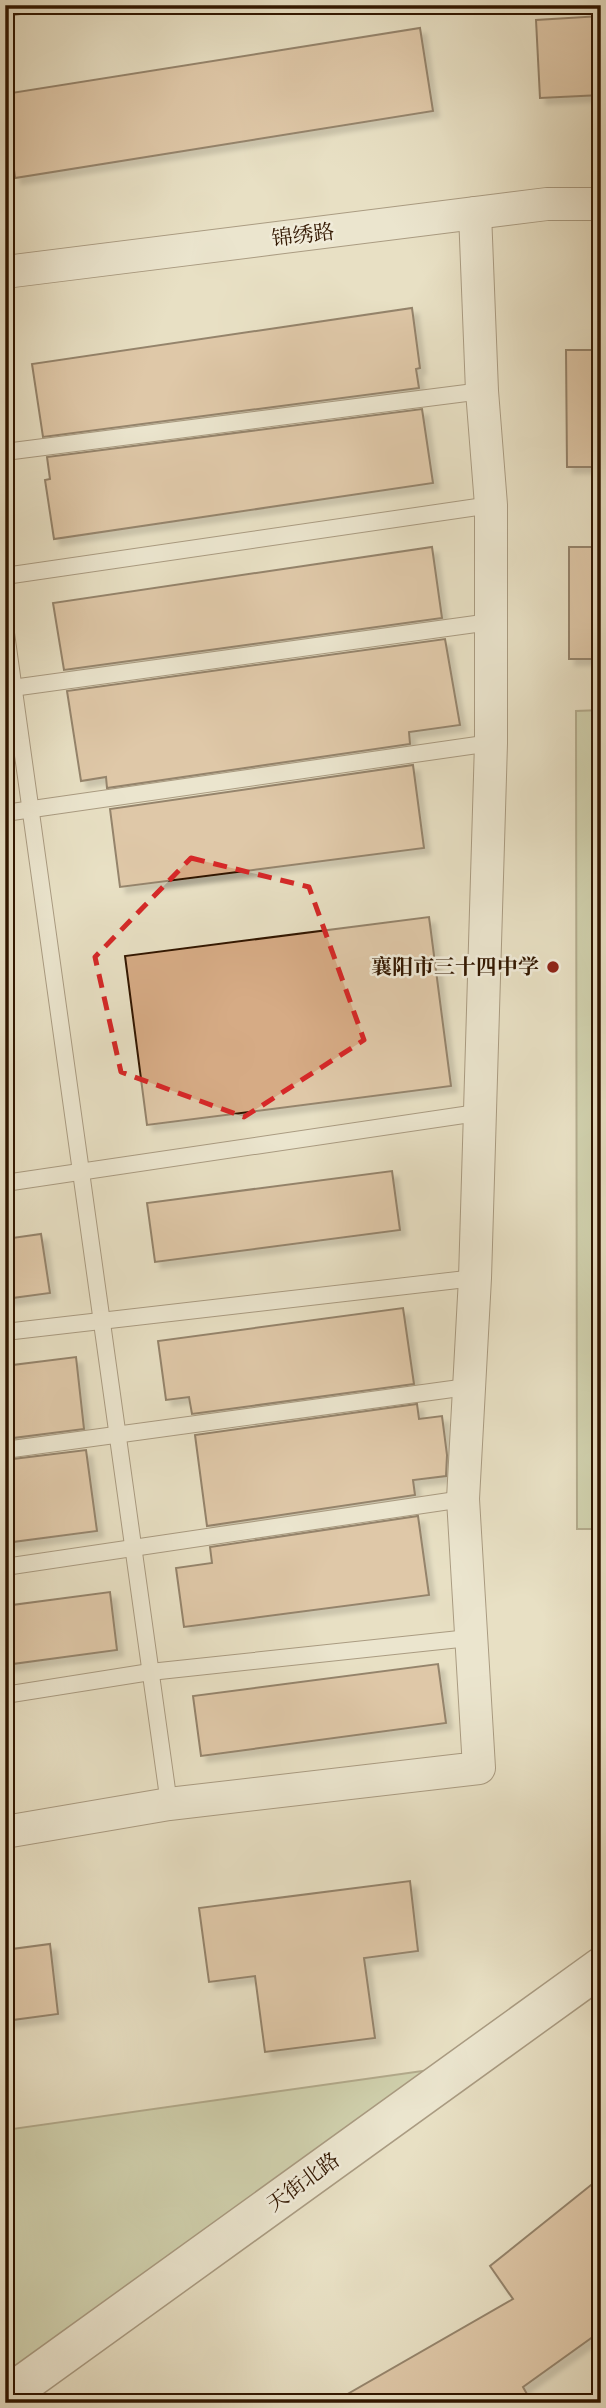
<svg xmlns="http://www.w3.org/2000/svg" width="606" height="2408" font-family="'IM FELL French Canon','Noto Serif SC',serif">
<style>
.green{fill:#b5c294;stroke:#746c4a;stroke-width:2}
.building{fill:#d6ab85;stroke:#321700;stroke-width:2;filter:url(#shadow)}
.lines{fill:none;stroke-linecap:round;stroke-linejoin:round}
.service-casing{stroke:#604931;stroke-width:18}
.minor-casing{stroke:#604931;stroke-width:34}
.tertiary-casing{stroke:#604931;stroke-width:41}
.service{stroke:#f0ebd9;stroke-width:16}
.minor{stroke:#f0ebd9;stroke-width:32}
.tertiary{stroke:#f0ebd9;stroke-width:38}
.marked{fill:none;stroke:#d62828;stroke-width:5;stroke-dasharray:14 9;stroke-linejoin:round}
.poi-dot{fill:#8f2418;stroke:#f0ebd9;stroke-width:2.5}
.labels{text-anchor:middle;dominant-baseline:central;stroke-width:5;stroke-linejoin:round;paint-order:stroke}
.street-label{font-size:21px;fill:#321700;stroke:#f0ebd9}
.poi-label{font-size:21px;font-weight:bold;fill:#321700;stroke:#f0ebd9;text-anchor:end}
</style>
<defs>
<filter id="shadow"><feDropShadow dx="6" dy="6" stdDeviation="2" flood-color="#0004"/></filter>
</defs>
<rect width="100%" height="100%" fill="#e8e0c4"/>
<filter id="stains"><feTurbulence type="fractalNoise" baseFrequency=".00286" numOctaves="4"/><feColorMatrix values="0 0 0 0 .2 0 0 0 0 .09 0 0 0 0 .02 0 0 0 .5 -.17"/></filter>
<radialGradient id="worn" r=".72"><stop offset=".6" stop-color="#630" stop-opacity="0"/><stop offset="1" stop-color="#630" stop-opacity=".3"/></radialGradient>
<g class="green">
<path d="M601,710V1529H577L576,711Z"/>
<path d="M465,2065L5,2397V2130Z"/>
</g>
<g class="building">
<path d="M601,16V95L540,98L536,20Z"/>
<path d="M420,28L433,111L15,178L5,94Z"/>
<path d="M412,308L420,368L416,369L419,388L43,437L32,364Z"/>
<path d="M566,350H601V467H567Z"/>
<path d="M422,409L433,483L54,539L45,480L50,479L47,457Z"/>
<path d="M432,547L442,618L64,670L53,603Z"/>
<rect x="569" y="547" width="32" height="112"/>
<path d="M445,639L460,725L409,732L410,744L107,788L106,777L81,781L67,691Z"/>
<path d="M413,765L424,848L120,887L110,809Z"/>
<path d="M429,917L451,1086L147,1125L125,956Z"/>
<path d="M392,1171L400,1230L155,1262L147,1203Z"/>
<path d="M41,1234L50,1293L5,1299V1239Z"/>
<path d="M403,1308L414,1384L192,1414L189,1397L166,1400L158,1341Z"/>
<path d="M76,1357L84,1429L5,1439V1366Z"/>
<path d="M417,1404L419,1419L442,1416L447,1455L446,1476L413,1480L415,1495L207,1526L195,1435Z"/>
<path d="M86,1450L97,1531L5,1543V1460Z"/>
<path d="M418,1516L429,1595L184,1627L176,1568L212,1563L210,1547Z"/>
<path d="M110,1592L117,1650L5,1665V1606Z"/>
<path d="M438,1664L446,1723L201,1756L193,1696Z"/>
<path d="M410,1881L418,1951L364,1958L375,2038L265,2052L255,1976L209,1982L199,1908Z"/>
<path d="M50,1944L58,2014L5,2021V1950Z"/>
<path d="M601,2177V2331L523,2387L532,2403H332L513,2299L490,2266Z"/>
</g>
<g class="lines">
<defs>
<g id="service">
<path d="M5,9L25,5"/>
<path d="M5,452L482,391"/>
<path d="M5,576L491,505"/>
<path d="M5,626L169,1804"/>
<path d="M5,689L490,622"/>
<path d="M5,813L491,743"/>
<path d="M5,1183L477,1113"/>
<path d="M5,1332L475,1278"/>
<path d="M5,1450L467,1387"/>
<path d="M5,1567L463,1499"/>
<path d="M5,1695L150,1672L469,1638"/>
</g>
<g id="minor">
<path d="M5,272L547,204H601"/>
<path d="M5,1832L169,1804L479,1768L463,1499L475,1278L491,743V505L482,391L475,213"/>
</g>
<path id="tertiary" d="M5,2397L601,1967"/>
</defs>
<use href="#service" class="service-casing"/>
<use href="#minor" class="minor-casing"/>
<use href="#tertiary" class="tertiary-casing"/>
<use href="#service" class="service"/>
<use href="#minor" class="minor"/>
<use href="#tertiary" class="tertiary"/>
</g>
<path d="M0 0H606V2408H0ZM191,858L309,887L364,1040L244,1117L121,1072L95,957Z" fill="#e8e0c4" fill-opacity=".55" fill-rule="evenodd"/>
<path class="marked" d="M191,858L309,887L364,1040L244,1117L121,1072L95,957Z"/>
<circle class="poi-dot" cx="553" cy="967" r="7"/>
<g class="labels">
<g class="street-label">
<text transform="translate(303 235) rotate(-7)">锦绣路</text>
<text transform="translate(303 2182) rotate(-36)">天街北路</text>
</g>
<g class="poi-label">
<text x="539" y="967">襄阳市三十四中学</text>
</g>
</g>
<rect width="606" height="2408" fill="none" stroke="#e8e0c4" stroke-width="28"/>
<rect x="7" y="7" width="592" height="2394" fill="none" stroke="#321700" stroke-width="3.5"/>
<rect x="14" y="14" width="578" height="2380" fill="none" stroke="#321700" stroke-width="2"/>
<rect width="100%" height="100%" filter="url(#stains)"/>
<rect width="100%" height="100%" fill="url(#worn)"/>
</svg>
